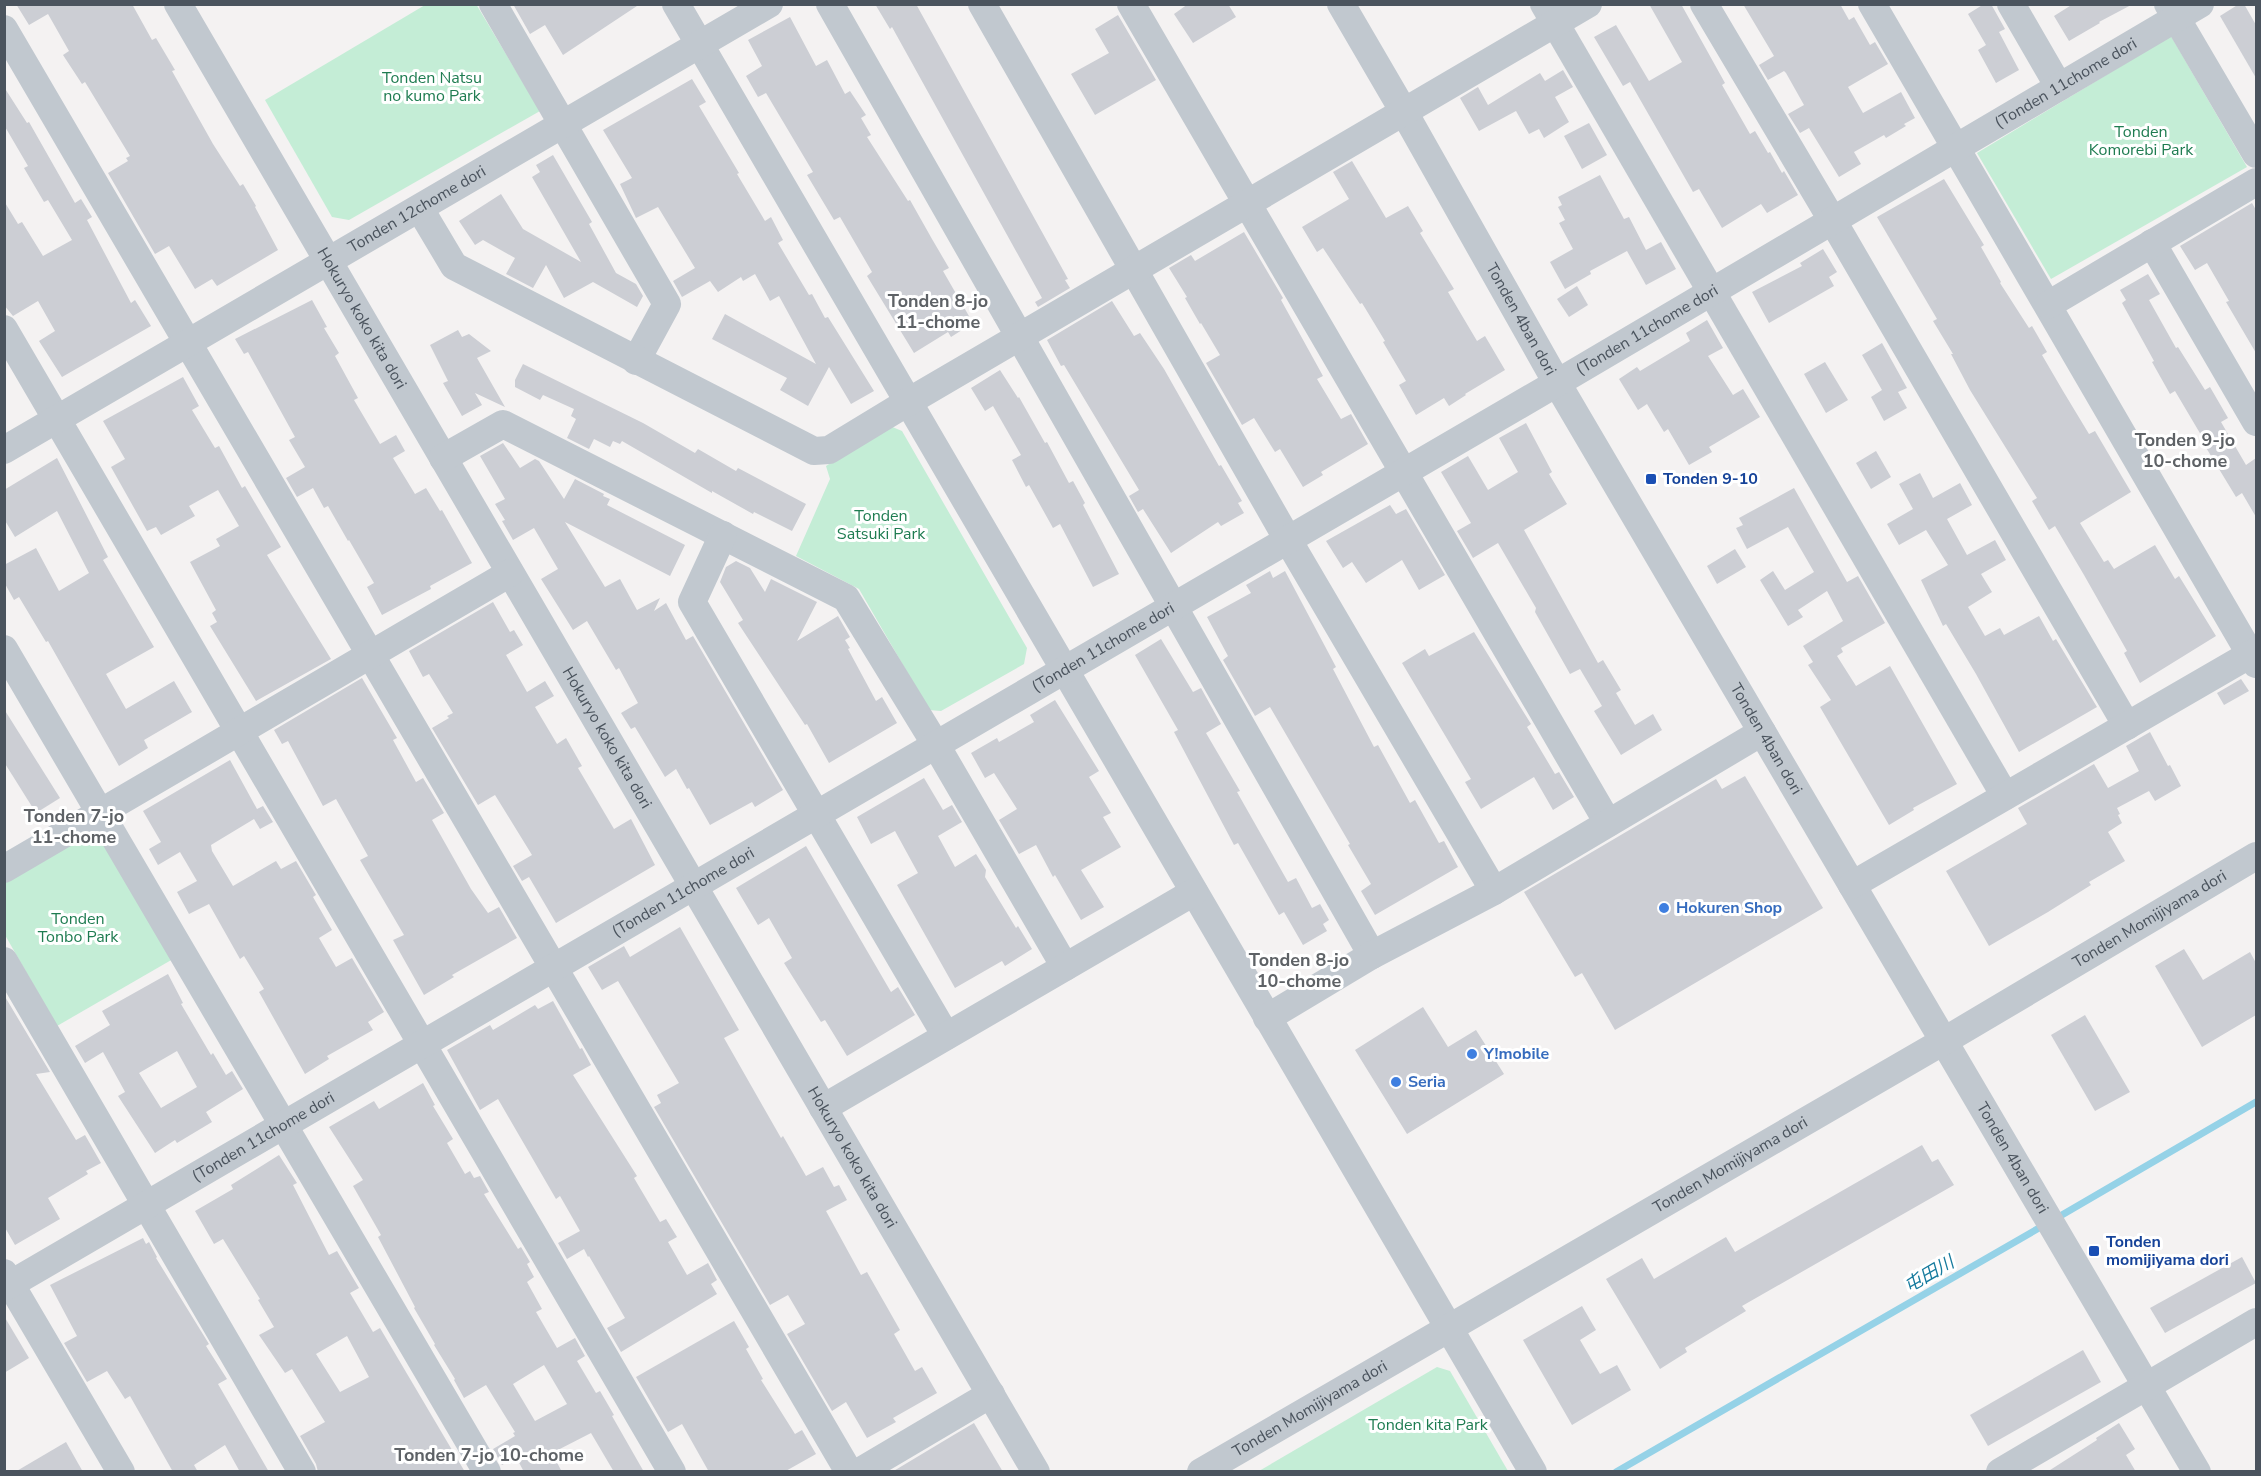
<svg xmlns="http://www.w3.org/2000/svg" width="2261" height="1476" font-family="'Nunito Sans','Noto Sans JP',sans-serif">
<style>
.green{fill:#c4edd6}
.lines{fill:none;stroke-linecap:round;stroke-linejoin:round}
.stream{stroke:#95d2e7;stroke-width:7}
.building{fill:#ccced4;fill-rule:evenodd}
.minor{stroke:#c1c8cf;stroke-width:28}
.transit-dot{fill:#1a4fb4;stroke:#fff;stroke-width:2}
.shop-dot{fill:#3f7fe0;stroke:#fff;stroke-width:2}
.labels{text-anchor:middle;dominant-baseline:central;stroke-width:6;stroke-linejoin:round;paint-order:stroke}
.park-label{font-size:16px;fill:#1f7c51;stroke:#fff}
.street-label{font-size:16px;fill:#4b545e;stroke:#fff}
.transit-label{font-size:16px;font-weight:bold;fill:#164399;stroke:#fff;text-anchor:start}
.shop-label{font-size:16px;font-weight:bold;fill:#366cbe;stroke:#fff;text-anchor:start}
.neighbourhood-label{font-size:18px;font-weight:bold;fill:#5e6266;stroke:#fff}
.water-label{font-size:18px;font-style:italic;fill:#177b9e;stroke:#fff}
</style>
<rect width="100%" height="100%" fill="#f4f2f2"/>
<g class="green">
<path d="M476,4L540,111L349,220L332,217L265,100L425,5Z"/>
<path d="M2171,36L2247,167L2051,279L1977,153Z"/>
<path d="M890,426L902,431L1027,648L1024,664L941,711L929,710L859,589L796,556L830,479L826,466Z"/>
<path d="M97,827L173,959L57,1026L5,935L4,880Z"/>
<path d="M1437,1367L1450,1371L1508,1471H1259Z"/>
</g>
<g class="lines">
<g class="stream">
<path d="M2055,1219L2256,1102"/>
<path d="M1616,1472L2046,1224"/>
</g>
</g>
<g class="building">
<path d="M16,4H132L152,40L156,38L175,70L172,71L213,144L240,186L243,184L256,206L255,207L278,250L217,286L212,279L195,289L169,246L155,254L108,173L128,161L126,158L130,156L85,82L82,84L63,55L69,51L48,14L29,25Z"/>
<path d="M513,4H640L563,55L545,25L530,34Z"/>
<path d="M875,4H916L1068,279L1065,280L1070,288L1038,307L1035,302L1042,298L892,27L890,29Z"/>
<path d="M1188,4H1228L1236,17L1193,43L1174,14Z"/>
<path d="M1649,4H1681L1725,83L1722,85L1750,134L1755,131L1768,153L1770,152L1782,173L1784,171L1798,195L1767,213L1761,204L1722,228L1699,189L1693,192L1630,82L1623,86L1594,37L1616,25L1649,81L1682,62Z"/>
<path d="M1743,4H1840L1849,20L1854,17L1870,45L1875,42L1888,64L1848,87L1863,113L1901,92L1915,118L1904,124L1906,126L1886,138L1884,135L1854,152L1861,164L1839,177L1809,128L1800,133L1788,114L1804,105L1786,73L1784,71L1768,80L1759,65L1774,56Z"/>
<path d="M1984,4H1991L2005,29L1999,32L2019,70L1996,83L1978,50L1986,45L1968,14Z"/>
<path d="M2073,4H2133L2099,22L2100,23L2069,41L2054,16Z"/>
<path d="M2239,4H2244L2256,25V78L2220,16Z"/>
<path d="M1118,15L1156,80L1095,115L1071,74L1109,53L1095,29Z"/>
<path d="M790,17L816,66L827,60L845,94L850,91L866,115L861,118L871,135L867,137L908,201L910,200L932,239L949,268L943,271L973,323L951,337L948,332L914,353L867,276L872,272L840,217L834,220L807,175L813,172L766,93L758,97L746,76L762,66L748,40Z"/>
<path d="M1563,70L1573,87L1555,97L1569,122L1544,138L1539,129L1529,134L1516,111L1479,131L1460,98L1478,87L1488,105L1540,73L1545,81Z"/>
<path d="M692,79L706,102L699,106L739,173L737,174L765,221L771,217L783,240L778,243L809,295L812,294L825,318L828,317L874,391L851,404L829,367L808,406L780,390L787,378L712,339L725,314L816,364L779,296L770,301L755,274L743,281L741,277L718,292L710,281L682,297L673,281L695,268L658,207L636,218L620,184L632,178L603,130Z"/>
<path d="M4,87L27,123L29,122L75,203L81,199L92,217L87,220L131,303L135,300L151,326L62,377L39,341L55,331L38,301L13,316L4,305V201L18,224L22,222L43,256L72,240L48,200L44,202L24,168L28,166L4,125Z"/>
<path d="M1589,123L1607,155L1582,169L1564,136Z"/>
<path d="M553,155L592,222L589,224L616,273L636,284L643,296L637,307L593,282L564,298L546,265L533,288L506,274L515,258L483,240L475,245L459,221L501,194L523,229L581,262L532,177L540,172L536,165Z"/>
<path d="M1352,161L1386,218L1408,206L1423,231L1420,233L1454,289L1448,292L1477,341L1485,336L1505,370L1465,394L1466,395L1449,406L1444,398L1416,415L1399,385L1406,381L1383,342L1385,341L1362,303L1360,304L1323,248L1317,252L1302,227L1349,199L1333,172Z"/>
<path d="M1600,175L1624,219L1629,217L1646,250L1661,242L1676,269L1646,285L1627,251L1590,271L1591,274L1565,289L1550,262L1573,249L1559,223L1565,220L1558,207L1562,205L1558,197Z"/>
<path d="M1944,179L1984,245L1981,247L2001,282L2000,283L2029,328L2032,326L2047,352L2042,355L2063,391L2089,434L2095,431L2131,492L2080,523L2104,562L2108,560L2114,569L2155,545L2175,579L2179,576L2216,636L2140,683L2124,653L2127,651L2084,575L2055,526L2049,530L2032,501L2037,498L1970,390L1951,354H1953L1933,321L1937,319L1877,217Z"/>
<path d="M2252,203L2256,210V353L2226,302L2229,301L2207,263L2195,270L2180,246Z"/>
<path d="M1244,232L1283,298L1281,300L1323,376L1317,379L1341,419L1351,414L1368,444L1321,472L1323,475L1303,487L1280,449L1275,452L1254,418L1242,425L1206,363L1220,355L1201,323L1200,324L1185,298L1187,297L1169,268L1191,255L1195,261Z"/>
<path d="M1823,249L1837,272L1829,277L1834,286L1769,323L1752,292L1802,266L1800,263Z"/>
<path d="M2148,274L2160,294L2149,300L2176,348L2178,347L2205,390L2210,387L2228,418L2221,422L2246,465L2256,458V517L2242,493L2236,497L2202,441L2204,440L2175,391L2170,394L2152,362L2154,361L2122,303L2126,300L2120,290Z"/>
<path d="M1577,286L1588,305L1569,317L1557,299Z"/>
<path d="M312,300L327,327L324,328L339,353L335,356L358,398L354,400L380,444L396,435L405,451L393,458L415,494L426,488L440,511L442,510L472,563L430,586L431,589L382,615L367,587L374,583L349,540L348,541L328,506L324,508L313,488L297,497L286,478L305,467L289,440L295,437L248,352L244,354L235,339Z"/>
<path d="M1112,301L1134,336L1140,333L1164,369L1219,466L1221,465L1242,501L1238,503L1244,513L1221,526L1218,522L1171,553L1143,509L1138,512L1129,496L1139,490L1064,365L1061,366L1047,340Z"/>
<path d="M1707,320L1723,348L1708,356L1733,395L1743,389L1760,417L1709,447L1712,452L1689,465L1668,429L1664,432L1647,404L1638,410L1619,379L1637,367L1640,371L1690,341L1686,333Z"/>
<path d="M458,330L462,337L469,334L491,351L477,358L505,407L475,393L482,405L462,416L443,383L448,381L430,345Z"/>
<path d="M1882,343L1907,388L1898,392L1907,408L1884,421L1871,397L1882,390L1862,355Z"/>
<path d="M1825,362L1848,400L1826,413L1804,374Z"/>
<path d="M523,364L643,423L695,453L698,449L736,471L738,468L806,504L792,531L754,512L753,514L712,491V493L622,441L620,444L613,441L610,447L594,439L589,449L567,438L576,419L571,416L574,409L543,395L540,400L515,387V380Z"/>
<path d="M1000,370L1018,398L1019,397L1045,443L1047,442L1069,483L1073,481L1085,503L1083,505L1119,574L1093,587L1060,524L1053,528L1029,485L1026,487L1012,460L1021,455L993,406L985,411L971,388Z"/>
<path d="M183,377L199,406L192,410L215,448L219,446L242,488L245,486L281,547L267,555L331,659L256,701L210,626L217,622L212,613L216,610L190,562L220,546L216,539L239,526L218,490L189,506L195,516L161,535L156,527L147,531L111,467L125,459L103,421Z"/>
<path d="M1526,423L1552,472L1549,474L1567,504L1524,530L1598,663L1603,660L1621,690L1616,693L1635,725L1653,714L1662,730L1621,755L1594,711L1602,706L1580,669L1570,674L1535,612L1536,608L1498,543L1473,558L1457,531L1471,523L1441,472L1468,456L1488,490L1518,472L1499,438Z"/>
<path d="M503,443L520,468L535,459L539,461L564,499L575,479L604,494L603,496L610,499L607,505L685,545L670,576L565,522L605,587L620,579L637,610L660,598L654,611L666,603L686,640L693,636L783,790L755,807L752,802L710,825L689,788L687,789L676,769L665,777L635,727L631,729L621,713L638,703L619,668L616,670L587,621L573,630L541,579L558,569L534,528L513,540L502,521L505,520L495,504L505,499L480,456Z"/>
<path d="M1876,451L1891,477L1871,489L1856,463Z"/>
<path d="M57,458L108,557L103,560L154,647L106,674L126,709L174,681L192,712L144,740L148,748L119,766L48,641L46,642L19,597L14,600L4,582V565L36,548L59,591L89,573L57,511L15,537L4,519V490Z"/>
<path d="M1920,473L1933,498L1960,483L1972,505L1947,519L1967,555L1995,540L2006,560L1981,574L1992,592L1968,607L1985,636L2000,628L2004,635L2039,616L2053,641L2056,639L2097,707L2019,752L1976,674L1946,624L1943,626L1921,580L1948,565L1926,530L1899,545L1887,524L1913,509L1899,484Z"/>
<path d="M1794,488L1847,582L1858,576L1885,623L1841,648L1843,652L1837,656L1856,686L1890,666L1957,784L1913,808L1914,810L1889,825L1820,707L1831,700L1808,665L1813,662L1803,646L1843,621L1827,591L1798,610L1803,617L1788,626L1760,580L1773,571L1785,590L1814,572L1788,527L1747,549L1736,528L1743,525L1739,518Z"/>
<path d="M1390,505L1396,514L1406,509L1445,575L1419,590L1402,560L1366,583L1352,562L1343,568L1326,541Z"/>
<path d="M1735,549L1746,567L1717,584L1707,566Z"/>
<path d="M736,561L750,568L765,592L771,579L817,602L797,641L838,616L850,637L845,640L850,648L848,649L876,701L882,697L897,723L829,763L807,724L805,725L738,623L743,620L720,582L726,567Z"/>
<path d="M1270,571L1273,578L1285,571L1336,667L1333,669L1374,747L1378,745L1410,803L1415,800L1439,843L1444,841L1458,867L1375,915L1361,891L1371,884L1348,845L1350,844L1270,707L1255,716L1223,660L1228,656L1207,617L1251,593L1246,585Z"/>
<path d="M493,602L510,632L514,630L523,645L506,655L527,692L545,681L554,696L535,707L557,744L566,738L582,766L578,768L614,829L631,819L655,865L556,923L529,877L522,881L513,866L532,855L495,795L478,805L432,728L449,718L447,716L453,713L429,674L423,677L409,651Z"/>
<path d="M1474,632L1531,724L1527,727L1555,774L1559,772L1574,797L1553,810L1534,777L1481,809L1465,782L1471,779L1402,663L1425,649L1429,656Z"/>
<path d="M1161,639L1193,692L1201,688L1221,724L1206,733L1240,791L1237,792L1288,882L1296,878L1312,908L1320,904L1329,920L1323,924L1327,931L1303,945L1284,912L1279,915L1238,843L1234,845L1174,732L1178,730L1135,655Z"/>
<path d="M362,678L397,738L393,740L416,782L423,778L444,813L432,820L471,889L488,913L499,907L517,938L452,975L454,977L424,995L393,940L404,935L360,860L368,856L336,799L323,806L288,741L282,744L274,730Z"/>
<path d="M2241,679L2249,691L2224,705L2217,693Z"/>
<path d="M1055,700L1099,771L1089,777L1111,813L1103,817L1121,847L1081,870L1104,907L1081,920L1055,875L1053,877L1036,845L1019,854L999,820L1017,809L994,773L985,778L971,753L997,738L999,742L1034,722L1030,715Z"/>
<path d="M4,709L60,798L36,813L4,762Z"/>
<path d="M2150,732L2168,766L2170,765L2181,786L2155,801L2149,791L2117,808L2120,814L2118,815L2122,823L2108,832L2125,861L2089,882L2091,885L2048,912L1989,946L1946,871L2027,824L2018,808L2094,764L2108,788L2139,771L2126,746Z"/>
<path d="M230,760L257,809L263,806L273,822L260,829L254,819L211,845L212,851L233,886L276,861L281,869L296,861L316,895L313,897L332,930L319,938L336,967L352,958L384,1012L368,1022L373,1030L327,1056L329,1059L305,1074L259,992L264,989L244,956L240,959L209,904L189,914L177,892L197,881L180,852L158,865L149,849L161,842L143,811Z"/>
<path d="M1745,776L1823,908L1615,1030L1582,973L1575,977L1524,892L1716,779L1722,789Z"/>
<path d="M924,778L943,810L952,805L962,822L938,836L955,867L976,854L986,870L985,877L1016,928L1018,926L1032,949L1005,966L1002,961L955,988L897,885L918,873L895,831L871,844L857,817Z"/>
<path d="M806,846L891,992L898,987L915,1015L847,1056L825,1020L821,1022L784,963L792,958L769,918L758,925L736,888Z"/>
<path d="M680,927L739,1030L724,1038L781,1138L783,1136L806,1176L823,1167L834,1187L839,1185L847,1200L826,1211L861,1275L867,1272L900,1330L894,1334L915,1371L922,1367L937,1393L893,1418L896,1422L867,1438L846,1402L832,1411L787,1334L805,1324L788,1295L770,1305L654,1107L661,1103L657,1095L679,1083L618,981L602,990L588,967L624,946L630,957Z"/>
<path d="M2184,949L2203,980L2250,952L2256,963V1015L2202,1047L2155,966Z"/>
<path d="M168,974L183,1003L181,1004L211,1055L213,1053L226,1075L232,1071L243,1089L206,1112L212,1122L177,1143L175,1140L155,1153L118,1096L125,1092L124,1090L103,1052L85,1063L75,1046L110,1025L102,1011ZM177,1051L197,1087L161,1108L139,1073Z"/>
<path d="M4,995L50,1072L36,1074L76,1140L85,1135L101,1163L86,1171L88,1174L48,1198L60,1219L15,1245L4,1226Z"/>
<path d="M553,1001L580,1049L582,1048L591,1065L573,1075L637,1176L634,1178L660,1222L666,1219L677,1237L668,1242L687,1275L708,1263L717,1280L711,1284L717,1294L621,1352L607,1328L625,1318L589,1256L588,1257L584,1249L567,1259L558,1243L580,1231L560,1196L556,1199L498,1099L480,1110L447,1050L490,1025L493,1030L535,1005L538,1009Z"/>
<path d="M1423,1007L1448,1047L1476,1030L1504,1074L1407,1134L1355,1050Z"/>
<path d="M2085,1015L2130,1092L2095,1111L2051,1035Z"/>
<path d="M423,1083L435,1105L433,1106L453,1139L447,1143L465,1174L470,1171L474,1178L480,1176L489,1192L484,1194L518,1249L521,1247L530,1262L527,1264L534,1277L527,1282L542,1309L536,1312L557,1348L575,1338L585,1356L577,1361L596,1393L600,1391L614,1415L612,1416L644,1472H614L591,1433L552,1453L562,1472H524L516,1457L502,1465L493,1449L515,1436L513,1433L515,1432L486,1385L464,1398L454,1380L455,1379L434,1345L435,1344L414,1308L415,1307L378,1237L381,1235L353,1186L363,1180L329,1127L374,1101L379,1109ZM544,1365L567,1404L535,1421L513,1384Z"/>
<path d="M1922,1145L1932,1162L1938,1159L1954,1185L1742,1306L1746,1311L1685,1348L1687,1352L1660,1369L1606,1279L1642,1258L1654,1279L1726,1237L1735,1252Z"/>
<path d="M279,1155L297,1183L293,1185L329,1255L337,1251L359,1288L350,1293L373,1332L380,1328L465,1472H318L316,1464L300,1436L325,1422L292,1369L285,1373L259,1335L274,1327L258,1300L260,1299L223,1239L214,1244L195,1211L233,1189L231,1185ZM347,1336L369,1377L340,1392L316,1354Z"/>
<path d="M143,1238L146,1244L149,1242L157,1257L156,1258L209,1344L206,1346L227,1379L218,1384L269,1472H240L225,1445L194,1465L198,1472H173L130,1396L125,1399L107,1371L87,1382L64,1343L77,1336L50,1285Z"/>
<path d="M2242,1257L2256,1283L2165,1333L2150,1308Z"/>
<path d="M1582,1306L1596,1330L1580,1340L1600,1374L1617,1365L1631,1390L1572,1425L1523,1340Z"/>
<path d="M4,1316L29,1358L4,1373Z"/>
<path d="M734,1321L749,1347L746,1349L763,1379L761,1380L795,1434L802,1430L816,1454L784,1472H709L682,1424L668,1432L636,1377Z"/>
<path d="M2083,1350L2101,1382L1988,1446L1970,1415Z"/>
<path d="M974,1423L1003,1472H892L952,1436Z"/>
<path d="M2119,1423L2135,1449L2126,1455L2136,1472H2047L2097,1440L2096,1438Z"/>
<path d="M66,1442L83,1472H15Z"/>
</g>
<g class="lines">
<g class="minor">
<path id="s1" d="M178,4L1036,1472"/>
<path d="M493,4L667,304L636,361"/>
<path d="M676,4L1533,1472"/>
<path d="M830,4L1372,955"/>
<path d="M982,4L1288,540L1494,891"/>
<path d="M1131,4L1608,823"/>
<path id="s2" d="M1341,4L1404,112L1557,383L2197,1472"/>
<path d="M1544,4L2005,796"/>
<path d="M1704,4L1841,235L2127,726"/>
<path d="M1872,4L2256,664"/>
<path d="M2011,4L2059,87"/>
<path d="M2168,4L2256,154"/>
<path d="M4,29L849,1472"/>
<path d="M420,209L454,266L814,451L829,450L908,402L1588,4"/>
<path d="M2152,243L2256,422"/>
<path d="M2048,305L2256,182"/>
<path d="M4,329L672,1472"/>
<path id="s3" d="M4,450L769,4"/>
<path d="M443,458L503,424L846,598L936,745L1065,967"/>
<path d="M723,535L692,602L946,1036"/>
<path d="M4,649L487,1472"/>
<path d="M4,869L510,573"/>
<path d="M1852,885L2256,651"/>
<path d="M4,961L302,1472"/>
<path d="M1267,1018L1372,955L1494,891L1762,732"/>
<path d="M823,1108L1194,892"/>
<path d="M4,1273L121,1472"/>
<path id="s4" d="M4,1288L1557,383L2200,4"/>
<path d="M859,1472L991,1394"/>
<path id="s5" d="M1201,1472L1944,1041L2256,856"/>
<path d="M2000,1472L2256,1322"/>
</g>
</g>
<g class="transit-dot">
<rect x="1645" y="473" width="12" height="12" rx="3"/>
<rect x="2088" y="1245" width="12" height="12" rx="3"/>
</g>
<g class="shop-dot">
<circle cx="1664" cy="908" r="6"/>
<circle cx="1472" cy="1054" r="6"/>
<circle cx="1396" cy="1082" r="6"/>
</g>
<g class="labels">
<g class="park-label">
<text x="432" y="78">Tonden Natsu<tspan x="432" dy="18">no kumo Park</tspan></text>
<text x="2141" y="132">Tonden<tspan x="2141" dy="18">Komorebi Park</tspan></text>
<text x="881" y="516">Tonden<tspan x="881" dy="18">Satsuki Park</tspan></text>
<text x="78" y="919">Tonden<tspan x="78" dy="18">Tonbo Park</tspan></text>
<text x="1428" y="1425">Tonden kita Park</text>
</g>
<g class="street-label">
<text stroke="none"><textPath href="#s4" startOffset="2388">(Tonden 11chome dori</textPath></text>
<text stroke="none"><textPath href="#s3" startOffset="478">Tonden 12chome dori</textPath></text>
<text stroke="none"><textPath href="#s1" startOffset="364">Hokuryo koko kita dori</textPath></text>
<text stroke="none"><textPath href="#s2" startOffset="363">Tonden 4ban dori</textPath></text>
<text stroke="none"><textPath href="#s4" startOffset="1902">(Tonden 11chome dori</textPath></text>
<text stroke="none"><textPath href="#s4" startOffset="1272">(Tonden 11chome dori</textPath></text>
<text stroke="none"><textPath href="#s1" startOffset="850">Hokuryo koko kita dori</textPath></text>
<text stroke="none"><textPath href="#s2" startOffset="849">Tonden 4ban dori</textPath></text>
<text stroke="none"><textPath href="#s4" startOffset="786">(Tonden 11chome dori</textPath></text>
<text stroke="none"><textPath href="#s5" startOffset="1098">Tonden Momijiyama dori</textPath></text>
<text stroke="none"><textPath href="#s4" startOffset="300">(Tonden 11chome dori</textPath></text>
<text stroke="none"><textPath href="#s1" startOffset="1336">Hokuryo koko kita dori</textPath></text>
<text stroke="none"><textPath href="#s2" startOffset="1335">Tonden 4ban dori</textPath></text>
<text stroke="none"><textPath href="#s5" startOffset="612">Tonden Momijiyama dori</textPath></text>
<text stroke="none"><textPath href="#s5" startOffset="126">Tonden Momijiyama dori</textPath></text>
</g>
<g class="transit-label">
<text x="1663" y="479">Tonden 9-10</text>
<text x="2106" y="1242">Tonden<tspan x="2106" dy="18">momijiyama dori</tspan></text>
</g>
<g class="shop-label">
<text x="1676" y="908">Hokuren Shop</text>
<text x="1484" y="1054">Y!mobile</text>
<text x="1408" y="1082">Seria</text>
</g>
<g class="neighbourhood-label">
<text x="938" y="301">Tonden 8-jo<tspan x="938" dy="21">11-chome</tspan></text>
<text x="2185" y="440">Tonden 9-jo<tspan x="2185" dy="21">10-chome</tspan></text>
<text x="74" y="816">Tonden 7-jo<tspan x="74" dy="21">11-chome</tspan></text>
<text x="1299" y="960">Tonden 8-jo<tspan x="1299" dy="21">10-chome</tspan></text>
<text x="489" y="1455">Tonden 7-jo 10-chome</text>
</g>
<g class="water-label">
<text transform="translate(1929 1274) rotate(-30)">屯田川</text>
</g>
</g>
<rect width="2261" height="1476" fill="none" stroke="#4b545e" stroke-width="12"/>
</svg>
